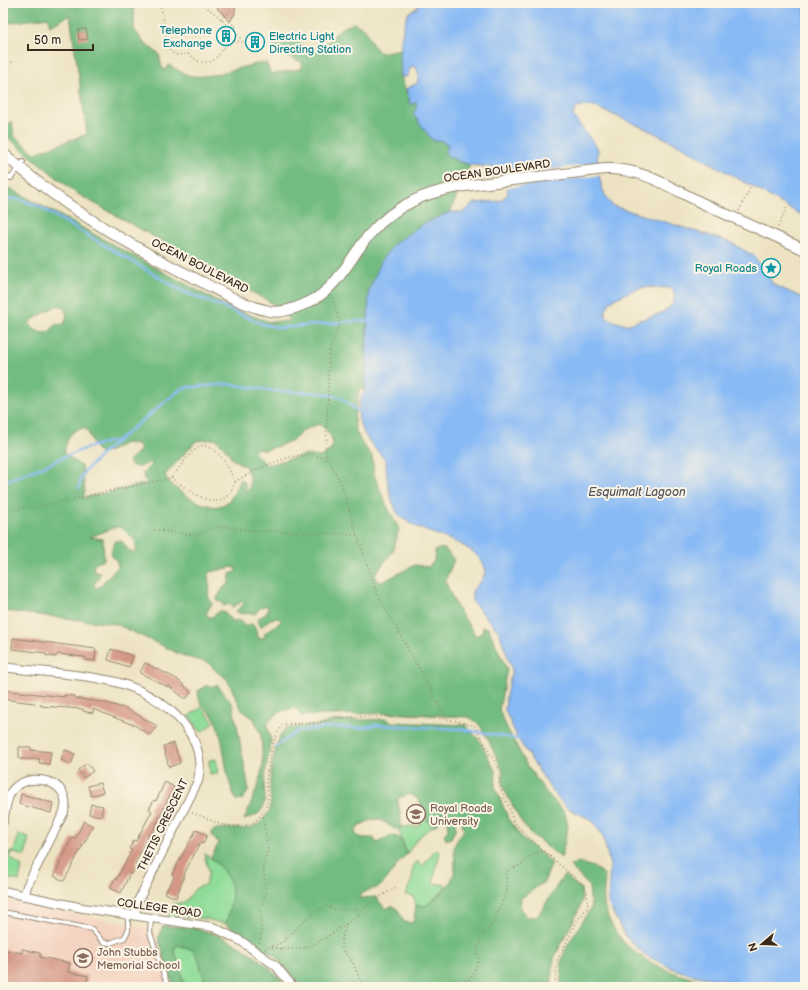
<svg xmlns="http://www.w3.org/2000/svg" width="808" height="990" font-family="'Balsamiq Sans',sans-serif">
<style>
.built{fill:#f4d3c1}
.green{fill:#8fdc99;stroke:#65835c}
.forest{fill:#73bc81;stroke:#577350;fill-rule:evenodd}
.water{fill:#88baf5;stroke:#62728a;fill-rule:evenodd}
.pier{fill:#ede3c2}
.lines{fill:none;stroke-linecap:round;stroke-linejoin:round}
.stream{stroke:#88baf5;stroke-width:2.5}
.building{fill:#d49786}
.service-casing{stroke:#948670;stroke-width:6}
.minor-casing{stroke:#948670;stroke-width:10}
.tertiary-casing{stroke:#948670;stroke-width:12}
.path{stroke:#948670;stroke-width:1.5;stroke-dasharray:1 3;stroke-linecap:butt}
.service{stroke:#fff;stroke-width:4}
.minor{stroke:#fff;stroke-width:8}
.tertiary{stroke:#fff;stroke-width:10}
.labels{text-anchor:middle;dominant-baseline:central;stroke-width:4;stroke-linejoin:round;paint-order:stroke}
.culture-label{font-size:11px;fill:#0d838f;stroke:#fcf5e5;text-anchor:end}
.street-label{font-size:11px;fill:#3b2a1e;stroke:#fcf5e5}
.education-label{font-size:11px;fill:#785e54;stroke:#fcf5e5;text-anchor:start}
.water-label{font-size:12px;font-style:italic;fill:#52555e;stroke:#fcf5e5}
</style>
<rect width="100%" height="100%" fill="#fcf5e5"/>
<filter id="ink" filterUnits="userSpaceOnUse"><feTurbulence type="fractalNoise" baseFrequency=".025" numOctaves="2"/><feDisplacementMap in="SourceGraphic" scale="8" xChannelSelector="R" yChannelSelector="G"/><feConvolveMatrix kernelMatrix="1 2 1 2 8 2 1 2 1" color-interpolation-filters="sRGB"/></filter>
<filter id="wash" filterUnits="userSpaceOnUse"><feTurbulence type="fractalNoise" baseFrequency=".012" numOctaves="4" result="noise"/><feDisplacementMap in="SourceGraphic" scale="16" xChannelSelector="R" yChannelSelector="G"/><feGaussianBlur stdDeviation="0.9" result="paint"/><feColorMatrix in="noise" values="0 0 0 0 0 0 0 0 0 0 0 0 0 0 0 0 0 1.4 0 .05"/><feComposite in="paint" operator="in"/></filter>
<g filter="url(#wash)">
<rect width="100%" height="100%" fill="#ede3c2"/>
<path class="built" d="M3,900L153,929L172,987H3Z"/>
<g class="green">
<path d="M202,707L214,723L201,732L189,716Z"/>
<path d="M216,759L218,773L210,774L209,760Z"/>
<path d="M424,815L428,822L436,825C423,831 415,841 407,854L398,828L410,826L417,827L420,825Z"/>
<path d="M19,834L29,837L25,856L14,853L6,856L10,857L22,867L19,881L3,877V853L5,854L14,851Z"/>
<path d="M436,849L440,852L433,883L446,885L444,890L426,906L416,905L413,896L405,895L412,880L413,867L415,863L419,862L422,867Z"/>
<path d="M204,854C218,861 234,880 233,896C233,905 228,915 226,924L206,919L168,915L173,904L185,902L196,888L205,885L209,872Z"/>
<path d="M177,945L191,949L198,958L206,987H185L174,949Z"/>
</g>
<g class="forest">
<path d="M3,3H134V29L144,43L159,54L162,68L166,70L168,65C175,68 182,73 188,75C209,81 243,64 266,63L271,74L301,69L303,63L275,50L273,42L277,37L295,34L304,48C329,52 323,45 337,32C341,28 349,25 354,23L365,29L372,44L380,53L401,49V77L411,105L416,102L436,139L442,141L448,145L446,153L458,161L470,165L450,212L421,225L367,321L365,390L360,388L354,417L355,429L361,442L372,456L374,475L386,504L399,529L393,551L375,574L377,580L382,582L415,565L428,567L434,561L435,551L441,548L446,550L454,560L445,581L456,606L476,636L482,633L483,627L488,628L507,669L499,710L507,728L526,764L545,791L565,813L568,827L561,858L528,831L519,818L503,787V771L488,739L479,724L469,717L388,713L301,716L296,708C282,710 275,712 267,725L271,741L264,781L265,799L262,810L258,814L244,820L258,786L263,765L261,735L254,719L242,710L227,679L217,672L207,662L186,657L116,624L3,611V189L9,188L226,306L269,322L290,321L277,306L76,193L6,136L7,127L12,121L14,136L35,153L87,134L70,15L50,26L48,17L3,24ZM58,305L64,308L67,316L64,324L55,325C48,336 39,334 30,326L29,323C31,320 56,306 58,305ZM319,424C329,432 335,437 331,450L320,457L305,455L267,465L254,452L258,448L264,450L279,446L293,440L304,430ZM85,428C91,435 92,446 99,453L110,451L125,443L138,444L141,450L132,457L129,462L132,466L139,467L151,462L152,464L143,473L144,479L148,483L83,498L85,491L82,467L64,453C67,439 70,429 85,428ZM216,439L229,453L232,459L245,466L250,477V487L246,492L245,483L241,479C235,489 233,502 220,506C206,510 170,489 165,475L196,441ZM116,527H121L136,542L135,553L129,551L122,541H115C112,550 108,554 117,561L118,567L98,588L93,586L98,579L100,573L95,572L93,567L96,563L104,560L103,539L90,537ZM233,567L236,569V572L230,574L229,584L224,587L217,598V601L222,602L224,606L228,604L233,607L243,601L244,604L236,611C242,617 249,611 255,614L260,608L267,605L268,609L266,614L257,619L261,627L270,619L278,618L282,621L265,633L264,638H258L255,627L252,624L244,626L239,620L232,621L223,611H220L212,617H208L206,613L212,604L208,595L210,586C208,580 207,578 210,572Z"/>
<path d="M205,686H218L233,705L249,790L243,799L237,801C223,777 227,747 216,722C209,707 199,710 198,691Z"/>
<path d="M387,719L391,722L465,725L480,741L496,772L495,787L509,820L522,838L552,863L544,882L521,898L520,909L528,917H537L564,875L581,889L582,901L577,914L554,958L551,987H302L276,957L226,924C235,889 236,884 211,857L219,843L212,836V831C227,823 244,836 262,821C264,818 270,812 270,808C272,800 269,790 270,781C272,764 275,742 285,728L319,725L330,721ZM410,794L419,800L428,822L436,825L444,811L447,815L448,830L444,834L446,840L451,838L456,828L454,819L461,818L464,830C461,835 454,843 454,849C454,859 457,869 452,879C446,890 435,898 426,906L416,905L414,921L410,923L404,922L398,910L393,906L385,909L376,897L363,898L358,897C367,888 373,891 380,886C387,882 398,861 407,854L400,838L391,835L377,843L374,838H362L355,834L357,827C377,817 377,816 394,829L401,828C402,818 398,808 398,798Z"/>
<path d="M579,862L593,867L605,875C605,885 602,898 605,908C619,962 679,976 726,987H561V962L568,944L591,908L589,886L570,866Z"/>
<path d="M163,926C173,927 184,926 194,928C231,936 263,958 287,987H206L198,958L191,949L177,945L174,949L185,987H174L158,938Z"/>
</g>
<path class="water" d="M419,3H805V217L681,146L642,127L593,106H580L575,109L573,116L598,149C596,166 600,194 613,206L730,242L754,256L774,285L805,299V987H762L697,976L674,969L645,955L625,936L608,903L610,865L603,836L592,820L567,808L555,795L518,739L505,710L506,696L512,669L499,632L472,601V591L482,580L486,570C476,540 433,538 410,523C406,520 400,517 398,514C389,497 386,478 386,460C366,440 348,419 365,390L369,291L382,259L394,244L421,225L450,212H464L474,203L500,201L508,194L506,179L492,167L470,165L458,161L445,154L448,145L442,141L432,140L413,114L417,107L416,102L411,105L406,89L417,83L419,75L416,67L412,66L406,77H401C400,55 399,32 409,12L417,8ZM645,287L668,288L673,290C681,309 653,317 639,320C635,322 629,325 625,324C618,323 610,320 605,315C608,299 615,299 627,293C633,290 638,288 645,287Z"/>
<path class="pier" d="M599,163L602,175L505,188L504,180L500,176Z"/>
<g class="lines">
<g class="stream">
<path d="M3,199H19L38,206L184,292L231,310L262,324L280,328L355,321H367"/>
<path d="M3,481C42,471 75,447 115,441"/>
<path d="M79,488L81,478L86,470L106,450L182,388L228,384L276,391L320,393L340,397L359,412"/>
<path d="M275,747L298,731L332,727L360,728L376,725L461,729L518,739"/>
</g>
</g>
<g id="blocks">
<g class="building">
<path d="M225,3H232L235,7V13L230,21L217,8Z"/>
<path d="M86,29L88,39L79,40L78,30Z"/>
<path d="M13,638L96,649L95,661L85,660V657L58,654L55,657L45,655L46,653L12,649Z"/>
<path d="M111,649L133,656L129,667L108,660Z"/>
<path d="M145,663L177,679L191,692L187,698H184L169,686L168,687L140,673Z"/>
<path d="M3,690L64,697V695L74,696V698L106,703L127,709L157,726L150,735L131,723V724L93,709V713L83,711V709L41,706V704L3,699Z"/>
<path d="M174,743L180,763L169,767L163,746Z"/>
<path d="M19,747H31V750L51,752L49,764L39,763L40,759H19Z"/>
<path d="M65,750L75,754L71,764L61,760Z"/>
<path d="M87,763L93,771L84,778L78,770Z"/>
<path d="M165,782L174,787L151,835L149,834L135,864L137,865L132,874L130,873L121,893L110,888L115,879L116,880L132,850L129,849L134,840L136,841L152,811L149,809L154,800L156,801Z"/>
<path d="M100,783L103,792L91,796L88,786Z"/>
<path d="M21,794L53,803L51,813L19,804Z"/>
<path d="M91,804L103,806L101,816L89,814Z"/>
<path d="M84,821L93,826L64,881L54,876L72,838L75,839Z"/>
<path d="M196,830L207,835L203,844L200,843L186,870L176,898L165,893L174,877L172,874Z"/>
<path d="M22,949L40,953V957L70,963L68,972L88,976L86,987H19L5,984L6,981L3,980V950L22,953Z"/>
</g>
</g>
</g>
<g filter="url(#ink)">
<use href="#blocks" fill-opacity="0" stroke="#948670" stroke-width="1"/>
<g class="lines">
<defs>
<g id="service">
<path d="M3,176L11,178L23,162"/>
<path d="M3,912L92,929L103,942L110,943L124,938L128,931V914"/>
<path d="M151,918L150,933L168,987"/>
</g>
<g id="minor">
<path d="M3,667C39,672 76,673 112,681C157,692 209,729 198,781L137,903L135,915"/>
<path d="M3,822C5,812 6,800 11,792C27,769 74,780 64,812L27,886L24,896"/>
<path d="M3,891L83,908L213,927L241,941L276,966L293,987"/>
</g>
<path id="tertiary" d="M3,153C60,205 133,248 202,282C223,293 245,306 269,311C281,314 299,307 309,302C337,289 350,258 369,235C381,221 396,209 413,201C441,187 474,185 504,181C538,177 572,173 605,169C642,167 672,189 704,204C738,220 771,234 805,250"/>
</defs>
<use href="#service" class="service-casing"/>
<use href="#minor" class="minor-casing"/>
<use href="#tertiary" class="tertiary-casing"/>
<g class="path">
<path d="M160,3L170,50L175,55L188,54C192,56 194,59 199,61C227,70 215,26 256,47"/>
<path d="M201,3L217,15L242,40"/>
<path d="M48,4V3"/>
<path d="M71,6L75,3"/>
<path d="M224,16L231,11"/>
<path d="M221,19L224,16L235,27L237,25"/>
<path d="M3,63L15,62"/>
<path d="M739,211L751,186"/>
<path d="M778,227L787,207"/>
<path d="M803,258L802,261L805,265"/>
<path d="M332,298L340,323L329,353L326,455L341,483L357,535"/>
<path d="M235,482C253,470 292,452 314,455C319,456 324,458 328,460"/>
<path d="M3,511L45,505L171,478L193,451L203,445C222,451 227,465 235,482C222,520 192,491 171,478"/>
<path d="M154,530L195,535L222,526L247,530L357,535L377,593L447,719"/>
<path d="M192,813C204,816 217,825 229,826C251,828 265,818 268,797C269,792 266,787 266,782C267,769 273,732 284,724L318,723L337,718L388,716L390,718C410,712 455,719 475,726L500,771L499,785L509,807L513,821L530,839L582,884L587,893L588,907L579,918L557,960L555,987"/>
<path d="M346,924L341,942L342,950L352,961L363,987"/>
<path d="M259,943L261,937V907L266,892L263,865L268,850L263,816"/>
<path d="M272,947C284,949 294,951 306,947C322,943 351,920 364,910"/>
<path d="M265,949L283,942L308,917L321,908L326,906L336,910L365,909L372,902L398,886"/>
<path d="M425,987L460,982L471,978L479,960L477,954L481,938L493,924L507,890L506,872L524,863L528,858L543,850"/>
<path d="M468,987V979L479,987"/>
<path d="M527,987L548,984L552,987"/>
</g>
<use href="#service" class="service"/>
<use href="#minor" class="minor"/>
<use href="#tertiary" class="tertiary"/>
</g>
</g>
<defs>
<symbol id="building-ring" viewBox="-11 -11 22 22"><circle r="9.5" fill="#fcf5e5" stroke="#0f9aa8" stroke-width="1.5"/><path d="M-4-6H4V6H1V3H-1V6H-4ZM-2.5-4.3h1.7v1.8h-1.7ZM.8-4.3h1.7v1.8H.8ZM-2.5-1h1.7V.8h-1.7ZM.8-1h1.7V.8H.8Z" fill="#0f9aa8"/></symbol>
<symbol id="sight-ring" viewBox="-11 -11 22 22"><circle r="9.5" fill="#fcf5e5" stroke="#0f9aa8" stroke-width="1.5"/><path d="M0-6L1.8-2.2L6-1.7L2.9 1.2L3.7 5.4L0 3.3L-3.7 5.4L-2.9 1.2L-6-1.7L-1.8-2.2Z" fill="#0f9aa8"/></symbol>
<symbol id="university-ring" viewBox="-11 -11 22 22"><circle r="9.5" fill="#fcf5e5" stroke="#8d6e63" stroke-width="1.5"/><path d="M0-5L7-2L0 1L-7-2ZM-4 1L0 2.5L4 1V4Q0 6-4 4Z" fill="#8d6e63"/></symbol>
<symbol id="school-ring" viewBox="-11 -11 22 22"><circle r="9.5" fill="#fcf5e5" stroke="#8d6e63" stroke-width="1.5"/><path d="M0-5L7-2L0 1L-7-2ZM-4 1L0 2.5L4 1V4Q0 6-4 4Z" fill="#8d6e63"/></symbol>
</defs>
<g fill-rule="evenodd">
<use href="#building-ring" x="215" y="25" width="22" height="22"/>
<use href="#building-ring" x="244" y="31" width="22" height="22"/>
<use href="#sight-ring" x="760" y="257" width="22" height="22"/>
<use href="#university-ring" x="405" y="803" width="22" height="22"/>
<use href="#school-ring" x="72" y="947" width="22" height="22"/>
</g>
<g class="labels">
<g class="culture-label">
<text x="212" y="30">Telephone<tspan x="212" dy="13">Exchange</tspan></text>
<text x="269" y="36" text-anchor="start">Electric Light<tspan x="269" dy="13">Directing Station</tspan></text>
<text x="757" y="268">Royal Roads</text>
</g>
<g class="street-label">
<text transform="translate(497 171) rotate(-8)">OCEAN BOULEVARD</text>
<text transform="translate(200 266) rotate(27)">OCEAN BOULEVARD</text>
<text transform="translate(163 825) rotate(-64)">THETIS CRESCENT</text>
<text transform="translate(159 908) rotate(8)">COLLEGE ROAD</text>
</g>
<g class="education-label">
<text x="430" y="808">Royal Roads<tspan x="430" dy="13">University</tspan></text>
<text x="97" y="952">John Stubbs<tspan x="97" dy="13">Memorial School</tspan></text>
</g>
<g class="water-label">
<text x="637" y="492">Esquimalt Lagoon</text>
</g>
</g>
<rect width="808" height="990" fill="none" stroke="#fcf5e5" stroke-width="16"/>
<g transform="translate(762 944) rotate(251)" stroke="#fcf5e5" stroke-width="3" paint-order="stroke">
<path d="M0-3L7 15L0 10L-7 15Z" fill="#3b2a1e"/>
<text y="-6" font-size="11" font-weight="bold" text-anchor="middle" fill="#3b2a1e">N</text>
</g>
<path d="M28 44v6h65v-6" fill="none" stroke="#3b2a1e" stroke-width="2"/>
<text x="34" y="44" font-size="12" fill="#3b2a1e" stroke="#fcf5e5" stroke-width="3" paint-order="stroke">50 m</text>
</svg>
